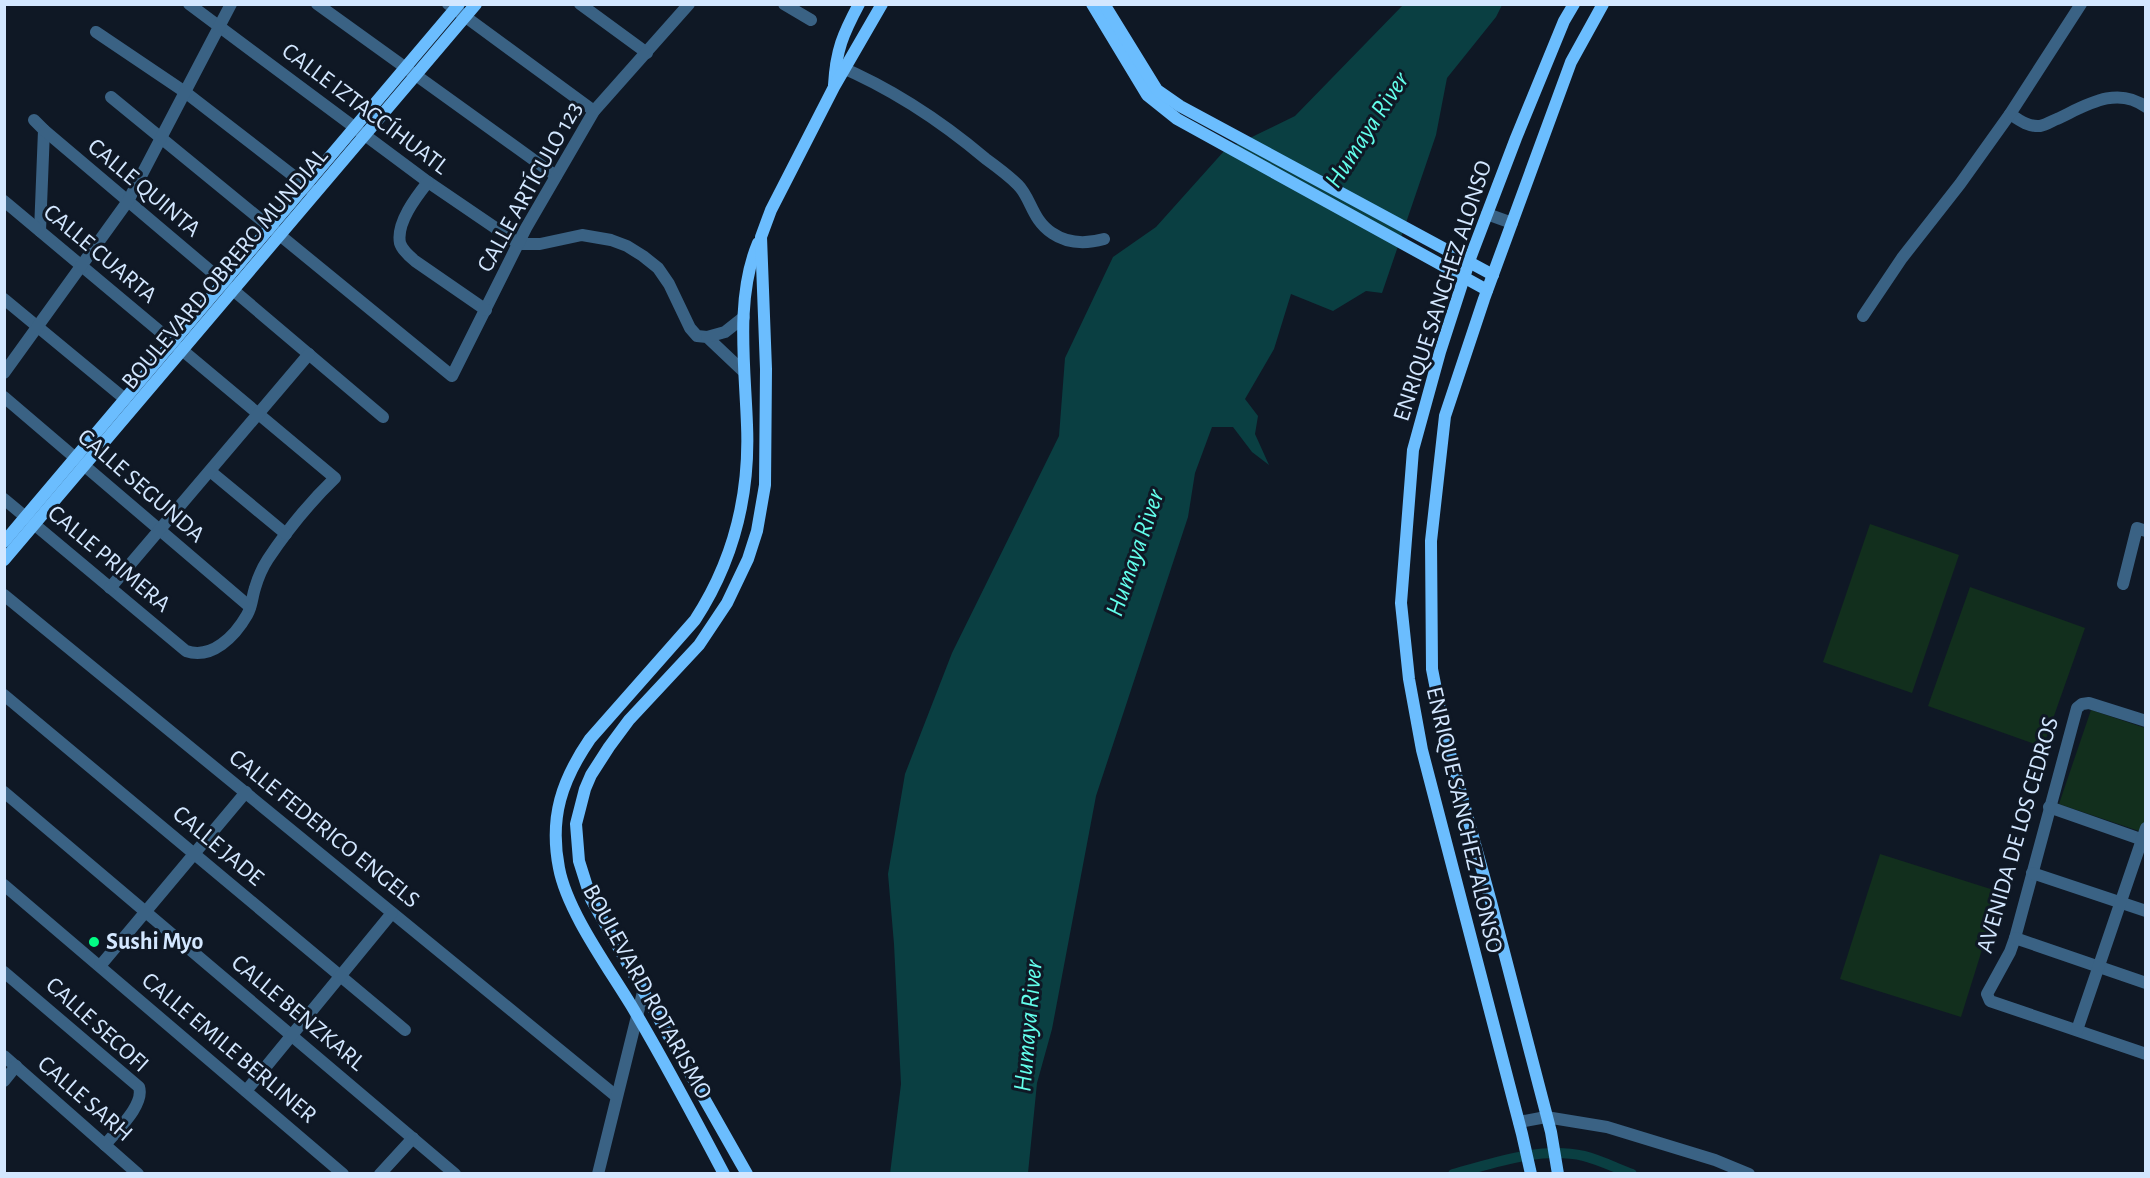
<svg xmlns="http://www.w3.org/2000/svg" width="2150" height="1178" font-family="'Alegreya Sans',sans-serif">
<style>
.green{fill:#122f1d}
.water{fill:#0a3f42}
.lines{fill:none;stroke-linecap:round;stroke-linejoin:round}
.canal{stroke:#0a3f42;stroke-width:10}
.street{stroke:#3a6284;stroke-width:12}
.secondary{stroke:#6bbdfe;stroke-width:12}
.poi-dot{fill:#02fc84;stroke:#0f1825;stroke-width:2}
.labels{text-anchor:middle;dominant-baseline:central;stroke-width:6;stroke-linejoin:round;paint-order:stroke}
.street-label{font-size:24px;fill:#d3e7ff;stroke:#0f1825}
.poi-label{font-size:24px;font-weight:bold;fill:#d3e7ff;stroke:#0f1825;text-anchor:start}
.water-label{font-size:26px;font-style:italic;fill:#62feeb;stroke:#0f1825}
</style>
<rect width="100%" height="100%" fill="#0f1825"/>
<g class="green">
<path d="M1870,524L1959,555L1912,693L1823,662Z"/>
<path d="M1970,587L2085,628L2043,747L1928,706Z"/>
<path d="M2091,710L2145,728L2146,822L2142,832L2059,804Z"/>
<path d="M1880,854L2000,892L1961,1017L1840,979Z"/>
</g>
<path class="water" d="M1403,5H1502L1496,17L1447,78L1436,135L1382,293L1366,291L1333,311L1291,294L1274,349L1245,399L1258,416L1255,434L1269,465L1252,452L1233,427H1212L1195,473L1188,517L1096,796L1052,1029L1037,1083L1028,1173L890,1174L901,1084L894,944L888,874L905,774L952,653L1059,436L1065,358L1113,257L1156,227L1225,150L1295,116Z"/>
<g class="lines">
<path class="canal" d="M1453,1174C1495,1163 1540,1146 1584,1156C1600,1160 1616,1168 1632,1174"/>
<g class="street">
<path d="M189,4L428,182L519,244H540L582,235L611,240L627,246L643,256L658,268L669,284L690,328L697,336L707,337L744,372"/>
<path d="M317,4L556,176"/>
<path d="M448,4L594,111"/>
<path d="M580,4L647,53"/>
<path d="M784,4L811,20"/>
<path d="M96,32L185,92L313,191"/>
<path d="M836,65C891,88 941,121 986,159C997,167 1009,176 1018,185C1031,198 1032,220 1052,233C1068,244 1086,244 1104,239"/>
<path d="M111,97L452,376L526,228L594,111L689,4"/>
<path d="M2010,114C2019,120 2028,127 2040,126C2046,125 2052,121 2057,119C2085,106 2116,85 2146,107"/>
<path d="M34,120L44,130L40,231"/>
<path d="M44,130L383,417"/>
<path d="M428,182C416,197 396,223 400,243C402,250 409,256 415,261L486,310"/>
<path d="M4,201L335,478C309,503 288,529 268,559C262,568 258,578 255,588C252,597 252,607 247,615C235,636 212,660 186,651L4,499"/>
<path d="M1487,214L1512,223"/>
<path d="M4,299L125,399"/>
<path d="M1863,316L1902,258L1960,184L2010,114L2081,4"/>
<path d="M707,337L725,332L744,317"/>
<path d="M4,373L128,201L231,4"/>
<path d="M4,397L250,607"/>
<path d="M210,471L286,534"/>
<path d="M2123,584L2137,528L2146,531"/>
<path d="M110,588L309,354"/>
<path d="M4,595L616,1096"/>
<path d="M4,695L405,1030"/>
<path d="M2146,721L2089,703L2082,704L2077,708L2015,938L2010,952L1987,994L1990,1001L2146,1054"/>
<path d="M4,792L455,1174"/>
<path d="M2049,807L2146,841"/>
<path d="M2032,873L2146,911"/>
<path d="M4,885L343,1174"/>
<path d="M2015,938L2146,983"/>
<path d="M100,966L246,792"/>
<path d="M4,972L139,1087C145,1105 116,1131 105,1145"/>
<path d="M2077,1030L2146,828"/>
<path d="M4,1056L138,1174"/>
<path d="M4,1081L16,1066"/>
<path d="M246,1091L392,913"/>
<path d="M1519,1122L1546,1117L1607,1127L1715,1160L1749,1174"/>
<path d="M380,1174L413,1138"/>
<path d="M598,1174L644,988"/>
</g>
<g class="secondary">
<path d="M1092,4L1147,95L1177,119L1487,290"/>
<path d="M1104,4L1157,90L1180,106L1493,275"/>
<path d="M834,85C836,50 843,34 859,4"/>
<path d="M4,542L459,4"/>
<path d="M4,560L476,4"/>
<path d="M724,1174C694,1117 664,1060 631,1005C608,967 567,911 559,868C549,817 562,780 590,739L695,620C734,560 750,496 747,425C745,366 735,298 758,243"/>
<path d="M747,1174L591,899L579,861L576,824L585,789L591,775L609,747L629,720L699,645L727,603L748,559L757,531L765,485L766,369L761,237L771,210L834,87L882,4"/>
<path d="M1531,1174L1522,1134L1422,750L1409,679L1401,603L1413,450L1440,352L1471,256L1516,138L1564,21L1574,4"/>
<path d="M1558,1174L1551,1132L1491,902L1445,735L1432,669L1431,541L1445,416L1484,299L1571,62L1603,4"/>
</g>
</g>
<circle class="poi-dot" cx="94" cy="942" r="6"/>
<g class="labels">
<g class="street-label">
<text transform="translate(365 109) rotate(37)">CALLE IZTACCÍHUATL</text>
<text transform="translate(530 187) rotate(-61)">CALLE ARTÍCULO 123</text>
<text transform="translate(144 188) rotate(40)">CALLE QUINTA</text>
<text transform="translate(100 254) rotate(40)">CALLE CUARTA</text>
<text transform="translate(225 269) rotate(-50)">BOULEVARD OBRERO MUNDIAL</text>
<text transform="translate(1443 291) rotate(-72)">ENRIQUE SANCHEZ ALONSO</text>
<text transform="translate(141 486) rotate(41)">CALLE SEGUNDA</text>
<text transform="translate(109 559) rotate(40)">CALLE PRIMERA</text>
<text transform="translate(1464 820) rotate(77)">ENRIQUE SANCHEZ ALONSO</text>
<text transform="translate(324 829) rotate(39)">CALLE FEDERICO ENGELS</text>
<text transform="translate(2018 835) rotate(-74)">AVENIDA DE LOS CEDROS</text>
<text transform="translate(218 846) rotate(40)">CALLE JADE</text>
<text transform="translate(647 992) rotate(61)">BOULEVARD ROTARISMO</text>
<text transform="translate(298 1013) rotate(40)">CALLE BENZKARL</text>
<text transform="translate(97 1025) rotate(42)">CALLE SECOFI</text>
<text transform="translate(229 1048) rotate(40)">CALLE EMILE BERLINER</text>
<text transform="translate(85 1099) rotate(41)">CALLE SARH</text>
</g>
<g class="poi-label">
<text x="106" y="942">Sushi Myo</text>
</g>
<g class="water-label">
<text transform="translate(1367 130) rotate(-57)">Humaya River</text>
<text transform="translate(1135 553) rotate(-71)">Humaya River</text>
<text transform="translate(1028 1026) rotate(-85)">Humaya River</text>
</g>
</g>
<rect width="2150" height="1178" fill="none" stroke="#d3e7ff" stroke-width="12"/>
</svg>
